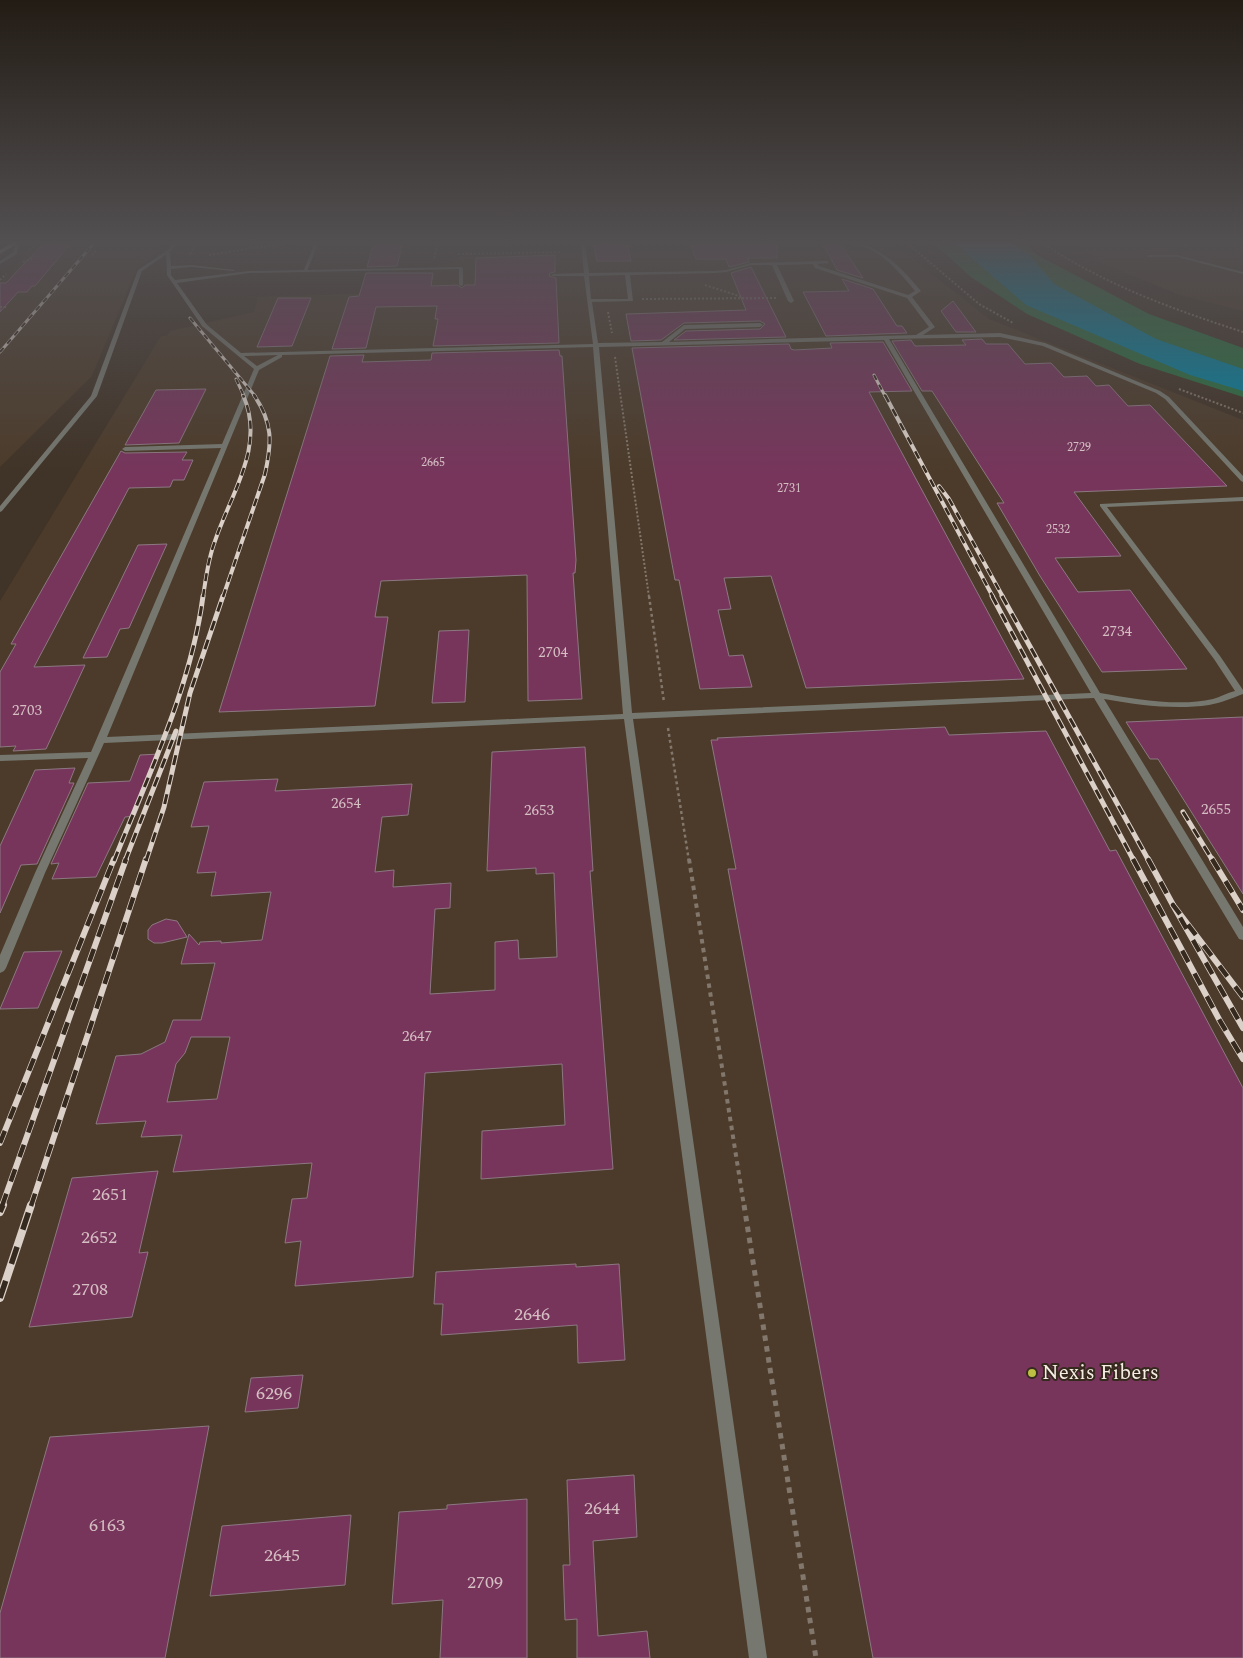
<svg xmlns="http://www.w3.org/2000/svg" width="1243" height="1658" font-family="Spectral,serif">
<style>
.built{fill:#4c3b2a}
.forest{fill:#287040}
.water{fill:#0183a3}
.building{fill:#77355c;stroke:#8c7882;fill-rule:evenodd}
.lines{fill:none;stroke-linecap:round;stroke-linejoin:round}
.path-far3{stroke:#82776c;stroke-width:2;stroke-dasharray:2 2;stroke-linecap:butt}
.path-far2{stroke:#82776c;stroke-width:2.5;stroke-dasharray:3 3;stroke-linecap:butt}
.path-far1{stroke:#82776c;stroke-width:4;stroke-dasharray:4.5 4.5;stroke-linecap:butt}
.path{stroke:#82776c;stroke-width:5;stroke-dasharray:5.5 5.5;stroke-linecap:butt}
.service{fill:#767870;fill-rule:evenodd}
.minor{fill:#767870;fill-rule:evenodd}
.primary{fill:#b6baa9;fill-rule:evenodd}
.rail-far4-casing{stroke:#dbd1c9;stroke-width:3}
.rail-far3-casing{stroke:#dbd1c9;stroke-width:4}
.rail-far2-casing{stroke:#dbd1c9;stroke-width:5}
.rail-far1-casing{stroke:#dbd1c9;stroke-width:6}
.rail-casing{stroke:#dbd1c9;stroke-width:8}
.rail-far4{stroke:#36291d;stroke-width:2;stroke-dasharray:5.5;stroke-linecap:butt}
.rail-far3{stroke:#36291d;stroke-width:2.5;stroke-dasharray:8;stroke-linecap:butt}
.rail-far2{stroke:#36291d;stroke-width:3;stroke-dasharray:10;stroke-linecap:butt}
.rail-far1{stroke:#36291d;stroke-width:4.5;stroke-dasharray:13;stroke-linecap:butt}
.rail{stroke:#36291d;stroke-width:5.5;stroke-dasharray:18;stroke-linecap:butt}
.poi-dot{fill:#bcbf44;stroke:#36291d;stroke-width:2}
.labels{text-anchor:middle;dominant-baseline:central;stroke-width:4;stroke-linejoin:round;paint-order:stroke}
.far-number-label{font-size:12px;fill:#d6bfc3}
.number-label{font-size:15px;fill:#d6bfc3}
.near-number-label{font-size:18px;fill:#d6bfc3}
.near-poi-label{font-size:21px;fill:#f6ede5;stroke:#36291d;text-anchor:start}
</style>
<rect width="100%" height="100%" fill="#403327"/>
<g class="built">
<path d="M39,242H167L136,270L92,376L0,467V282Z"/>
<path d="M799,242H891L989,319L1243,420V1658H0V601L161,336H167L170,331L254,312L258,297L360,294L365,275L433,273L436,266L453,263L457,257L543,255V253L567,252L709,251L720,245Z"/>
<path d="M1073,242H1243V311L1180,295L1103,264Z"/>
</g>
<path class="forest" d="M932,242H1021L1039,256L1149,314L1243,348V397L1140,364L1027,314L971,277Z"/>
<path class="water" d="M953,242H1012L1030,256L1054,284L1156,339L1243,369V391L1190,375L1026,305Z"/>
<g class="building">
<path d="M72,242L35,286H32L27,292H18L0,312V283H6L44,243Z"/>
<path d="M374,242H403L397,266L367,267Z"/>
<path d="M593,242H627L631,261H597Z"/>
<path d="M690,242H777V258H748L749,262L729,267L726,259H696Z"/>
<path d="M822,242H839L863,278L837,270Z"/>
<path d="M555,255V272L550,273L549,276L556,278L559,343L433,346L438,319H435L437,306L376,307L366,348L332,349L349,297L359,296L366,273H433L431,286L457,285L462,288L465,285H475L476,258Z"/>
<path d="M751,267L786,337L674,340L686,331L760,329L765,324L760,321L684,323L661,340L631,341L626,314L746,310L731,273Z"/>
<path d="M842,279L873,289L897,326H902L907,333L826,336L803,292L849,291Z"/>
<path d="M278,298H311L292,346L257,347Z"/>
<path d="M953,301L976,332H956L941,311Z"/>
<path d="M982,339L986,344H1008L1025,364L1051,363L1064,377L1087,376L1096,386L1109,385L1128,406L1150,405L1227,486L1074,492L1121,556L1055,558L1078,592L1130,590L1187,669L1102,672L1040,576L997,503H1004L932,391H922L892,341L911,340L915,346L966,345L962,340Z"/>
<path d="M883,342L912,391L869,392L1024,679L806,688L771,576L724,578L731,609L718,610L729,656L743,655L752,687L700,689L679,580H675L632,348L789,344L791,349L794,350L832,348L830,343Z"/>
<path d="M559,350L560,356H562L576,560L575,573H573L582,699L528,701L527,575L381,581L375,617H388L375,706L219,712L330,356L364,355L362,362L431,360L432,353Z"/>
<path d="M206,389L179,443L125,445L156,390Z"/>
<path d="M121,451L125,453L187,452L182,460H193L184,480H173L170,487L129,488L34,667L85,665L46,749L13,751L16,746L0,747V672L16,644H11Z"/>
<path d="M167,544L129,628L120,629L107,657L83,658L138,545Z"/>
<path d="M469,630L465,702L432,703L439,631Z"/>
<path d="M1243,717V894L1158,759H1150L1126,722Z"/>
<path d="M945,727L949,735L1046,731L1110,851L1116,850L1243,1088V1658H873L728,869H736L711,740H718L717,738Z"/>
<path d="M585,747L593,871H590L613,1169L481,1179L482,1131L565,1125L562,1064L425,1073L413,1277L295,1286L301,1241L285,1243L292,1199L307,1198L312,1163L173,1172L182,1135L141,1137L146,1121L96,1124L116,1056L141,1054L165,1042L173,1020H201L215,963L181,964L189,934L199,945L200,942L221,941V943L262,940L271,892L211,896L216,872L197,873L209,826L191,827L204,782L278,779L275,791L412,784L408,815L382,817L375,872L394,870L393,887L451,883L450,908L435,909L430,994L495,990V942L518,940L519,959L557,957L554,873L536,874V868L487,871L492,752ZM191,1037H230L217,1099L167,1102L176,1064L185,1053Z"/>
<path d="M160,754L135,816L125,817L96,877L52,879L59,863L51,864L88,783L130,781L140,755Z"/>
<path d="M75,768L69,783H74L37,864L21,865L0,913V846L35,770Z"/>
<path d="M166,919L177,921L187,937L162,943H154L148,939V930L152,925Z"/>
<path d="M62,951L38,1008L0,1009L24,952Z"/>
<path d="M158,1171L139,1253L148,1252L132,1317L29,1327L72,1178Z"/>
<path d="M576,1264V1267L619,1264L625,1360L578,1363L577,1325L441,1335L443,1304H434L436,1272Z"/>
<path d="M303,1375L298,1408L245,1412L251,1378Z"/>
<path d="M209,1426L165,1658H0V1613L50,1437Z"/>
<path d="M634,1475L637,1537L593,1541L598,1636L647,1631L650,1658H577V1619L565,1620L563,1565H570L567,1480Z"/>
<path d="M527,1499V1658H440L443,1600L392,1604L399,1512L447,1509V1505Z"/>
<path d="M351,1515L345,1585L210,1596L222,1526Z"/>
</g>
<g class="lines">
<g class="path-far3">
<path d="M906,242L979,304L1013,323"/>
<path d="M1041,242C1103,284 1172,309 1243,332"/>
<path d="M29,250L38,242"/>
<path d="M190,254L197,242"/>
<path d="M458,254L560,252"/>
<path d="M92,255L96,251"/>
<path d="M209,255L293,242"/>
<path d="M434,258L438,242"/>
<path d="M23,262L34,258"/>
<path d="M0,280L6,274"/>
<path d="M705,285L742,297"/>
<path d="M642,299L776,298"/>
<path d="M0,307H7"/>
<path d="M608,312L612,333"/>
<path d="M615,357L649,597"/>
<path d="M1179,389L1243,413"/>
</g>
<g class="path-far2">
<path d="M649,596L664,702"/>
<path d="M668,728L689,861"/>
</g>
<path class="path-far1" d="M689,859L744,1206"/>
<path class="path" d="M744,1205L816,1658"/>
<g class="service">
<path d="M16,242H20L17,254L0,264V261L13,252Z"/>
<path d="M315,242H319L307,271L303,272Z"/>
<path d="M581,242H585L589,273L714,271L726,270L751,263L827,261L829,263L817,264L819,266L908,295L915,291C901,274 887,257 867,248C859,245 851,245 844,242C878,242 900,266 921,291L912,297L935,327L923,335L1000,333L1045,343L1160,391L1169,397L1243,476V482L1241,481L1165,399L1156,393L1043,346L1000,337L889,339L1100,693C1134,699 1179,707 1213,699C1220,697 1227,693 1235,691L1214,659L1100,506V504L1243,497V501L1107,507L1220,656L1243,690V694C1232,698 1221,703 1209,705C1175,710 1138,705 1104,699L1243,927V940L1239,939L1094,698L633,719L767,1658H749L624,719L104,743L45,873L6,968L4,971L0,973V955L35,873L88,758L0,761V755L91,752L221,448L125,451L122,449L125,447L222,444L254,369L202,326V324H206L241,353L593,344L584,276H553L551,275L553,274L584,273ZM813,264L815,268L907,298L929,327L916,335L669,342L685,329L760,327L763,325L760,323L684,325L662,342L598,343L592,302L633,301L630,275L714,273L726,272L751,265H772L788,301L791,303L794,301L777,265ZM625,275L628,299H591L589,276ZM884,340L1091,693L632,713L599,347ZM593,347L623,714L107,737L259,370L282,357V355ZM278,355L257,366L244,356Z"/>
<path d="M1189,242H1195L1186,247L1182,246Z"/>
<path d="M166,251L170,252L142,271L97,396L2,511L0,512V506L91,396L138,270Z"/>
<path d="M1149,255H1177L1243,272V274L1177,257H1147Z"/>
</g>
<path class="minor" d="M174,242H178L170,252L171,266L191,265L235,270L233,271L191,267L171,269V275L175,280L249,271L461,267L463,268V285L461,286L459,285V269L249,273L177,283L207,325L204,327L202,326L167,275L166,252Z"/>
<path class="primary" d="M13,242H20L0,254V250Z"/>
<defs>
<g id="rail-far4">
<path d="M190,318L255,396"/>
<path d="M0,352L95,242"/>
<path d="M874,375L885,396"/>
<path d="M236,379L244,396"/>
</g>
<g id="rail-far3">
<path d="M885,395L993,597"/>
<path d="M939,486L949,499L1003,597"/>
<path d="M203,597C206,578 208,559 215,541C231,493 266,446 243,395"/>
<path d="M223,597L265,474C272,442 273,423 254,395"/>
</g>
<g id="rail-far2">
<path d="M992,596L1134,861"/>
<path d="M1002,596L1149,861"/>
<path d="M1183,812L1213,861"/>
<path d="M114,861C148,775 191,688 203,596"/>
<path d="M125,861L176,731"/>
<path d="M146,861L164,807L190,693L223,596"/>
</g>
<g id="rail-far1">
<path d="M1133,859L1220,1021L1243,1059"/>
<path d="M1148,859L1173,905"/>
<path d="M1212,859L1243,910"/>
<path d="M1243,997L1173,905L1243,1028"/>
<path d="M0,1143L114,859"/>
<path d="M2,1206L126,859"/>
<path d="M31,1206L146,859"/>
</g>
<g id="rail">
<path d="M0,1212L3,1205"/>
<path d="M0,1298L31,1205"/>
</g>
</defs>
<use href="#rail-far4" class="rail-far4-casing"/>
<use href="#rail-far3" class="rail-far3-casing"/>
<use href="#rail-far2" class="rail-far2-casing"/>
<use href="#rail-far1" class="rail-far1-casing"/>
<use href="#rail" class="rail-casing"/>
<use href="#rail-far4" class="rail-far4"/>
<use href="#rail-far3" class="rail-far3"/>
<use href="#rail-far2" class="rail-far2"/>
<use href="#rail-far1" class="rail-far1"/>
<use href="#rail" class="rail"/>
</g>
<linearGradient id="sky" x2="0" y2="1"><stop stop-color="#231c15"/><stop offset="0.51" stop-color="#535052"/><stop offset="1" stop-color="#535052" stop-opacity="0"/></linearGradient>
<rect width="1243" height="474" fill="url(#sky)"/>
<circle class="poi-dot" cx="1032" cy="1373" r="5"/>
<g class="labels">
<g class="far-number-label">
<text x="1079" y="447">2729</text>
<text x="433" y="462">2665</text>
<text x="789" y="488">2731</text>
<text x="1058" y="529">2532</text>
</g>
<g class="number-label">
<text x="1117" y="631">2734</text>
<text x="553" y="652">2704</text>
<text x="27" y="710">2703</text>
<text x="346" y="803">2654</text>
<text x="1216" y="809">2655</text>
<text x="539" y="810">2653</text>
<text x="417" y="1036">2647</text>
</g>
<g class="near-number-label">
<text x="110" y="1194">2651</text>
<text x="99" y="1237">2652</text>
<text x="90" y="1289">2708</text>
<text x="532" y="1314">2646</text>
<text x="274" y="1393">6296</text>
<text x="602" y="1508">2644</text>
<text x="107" y="1525">6163</text>
<text x="282" y="1555">2645</text>
<text x="485" y="1582">2709</text>
</g>
<g class="near-poi-label">
<text x="1042" y="1373">Nexis Fibers</text>
</g>
</g>
</svg>
